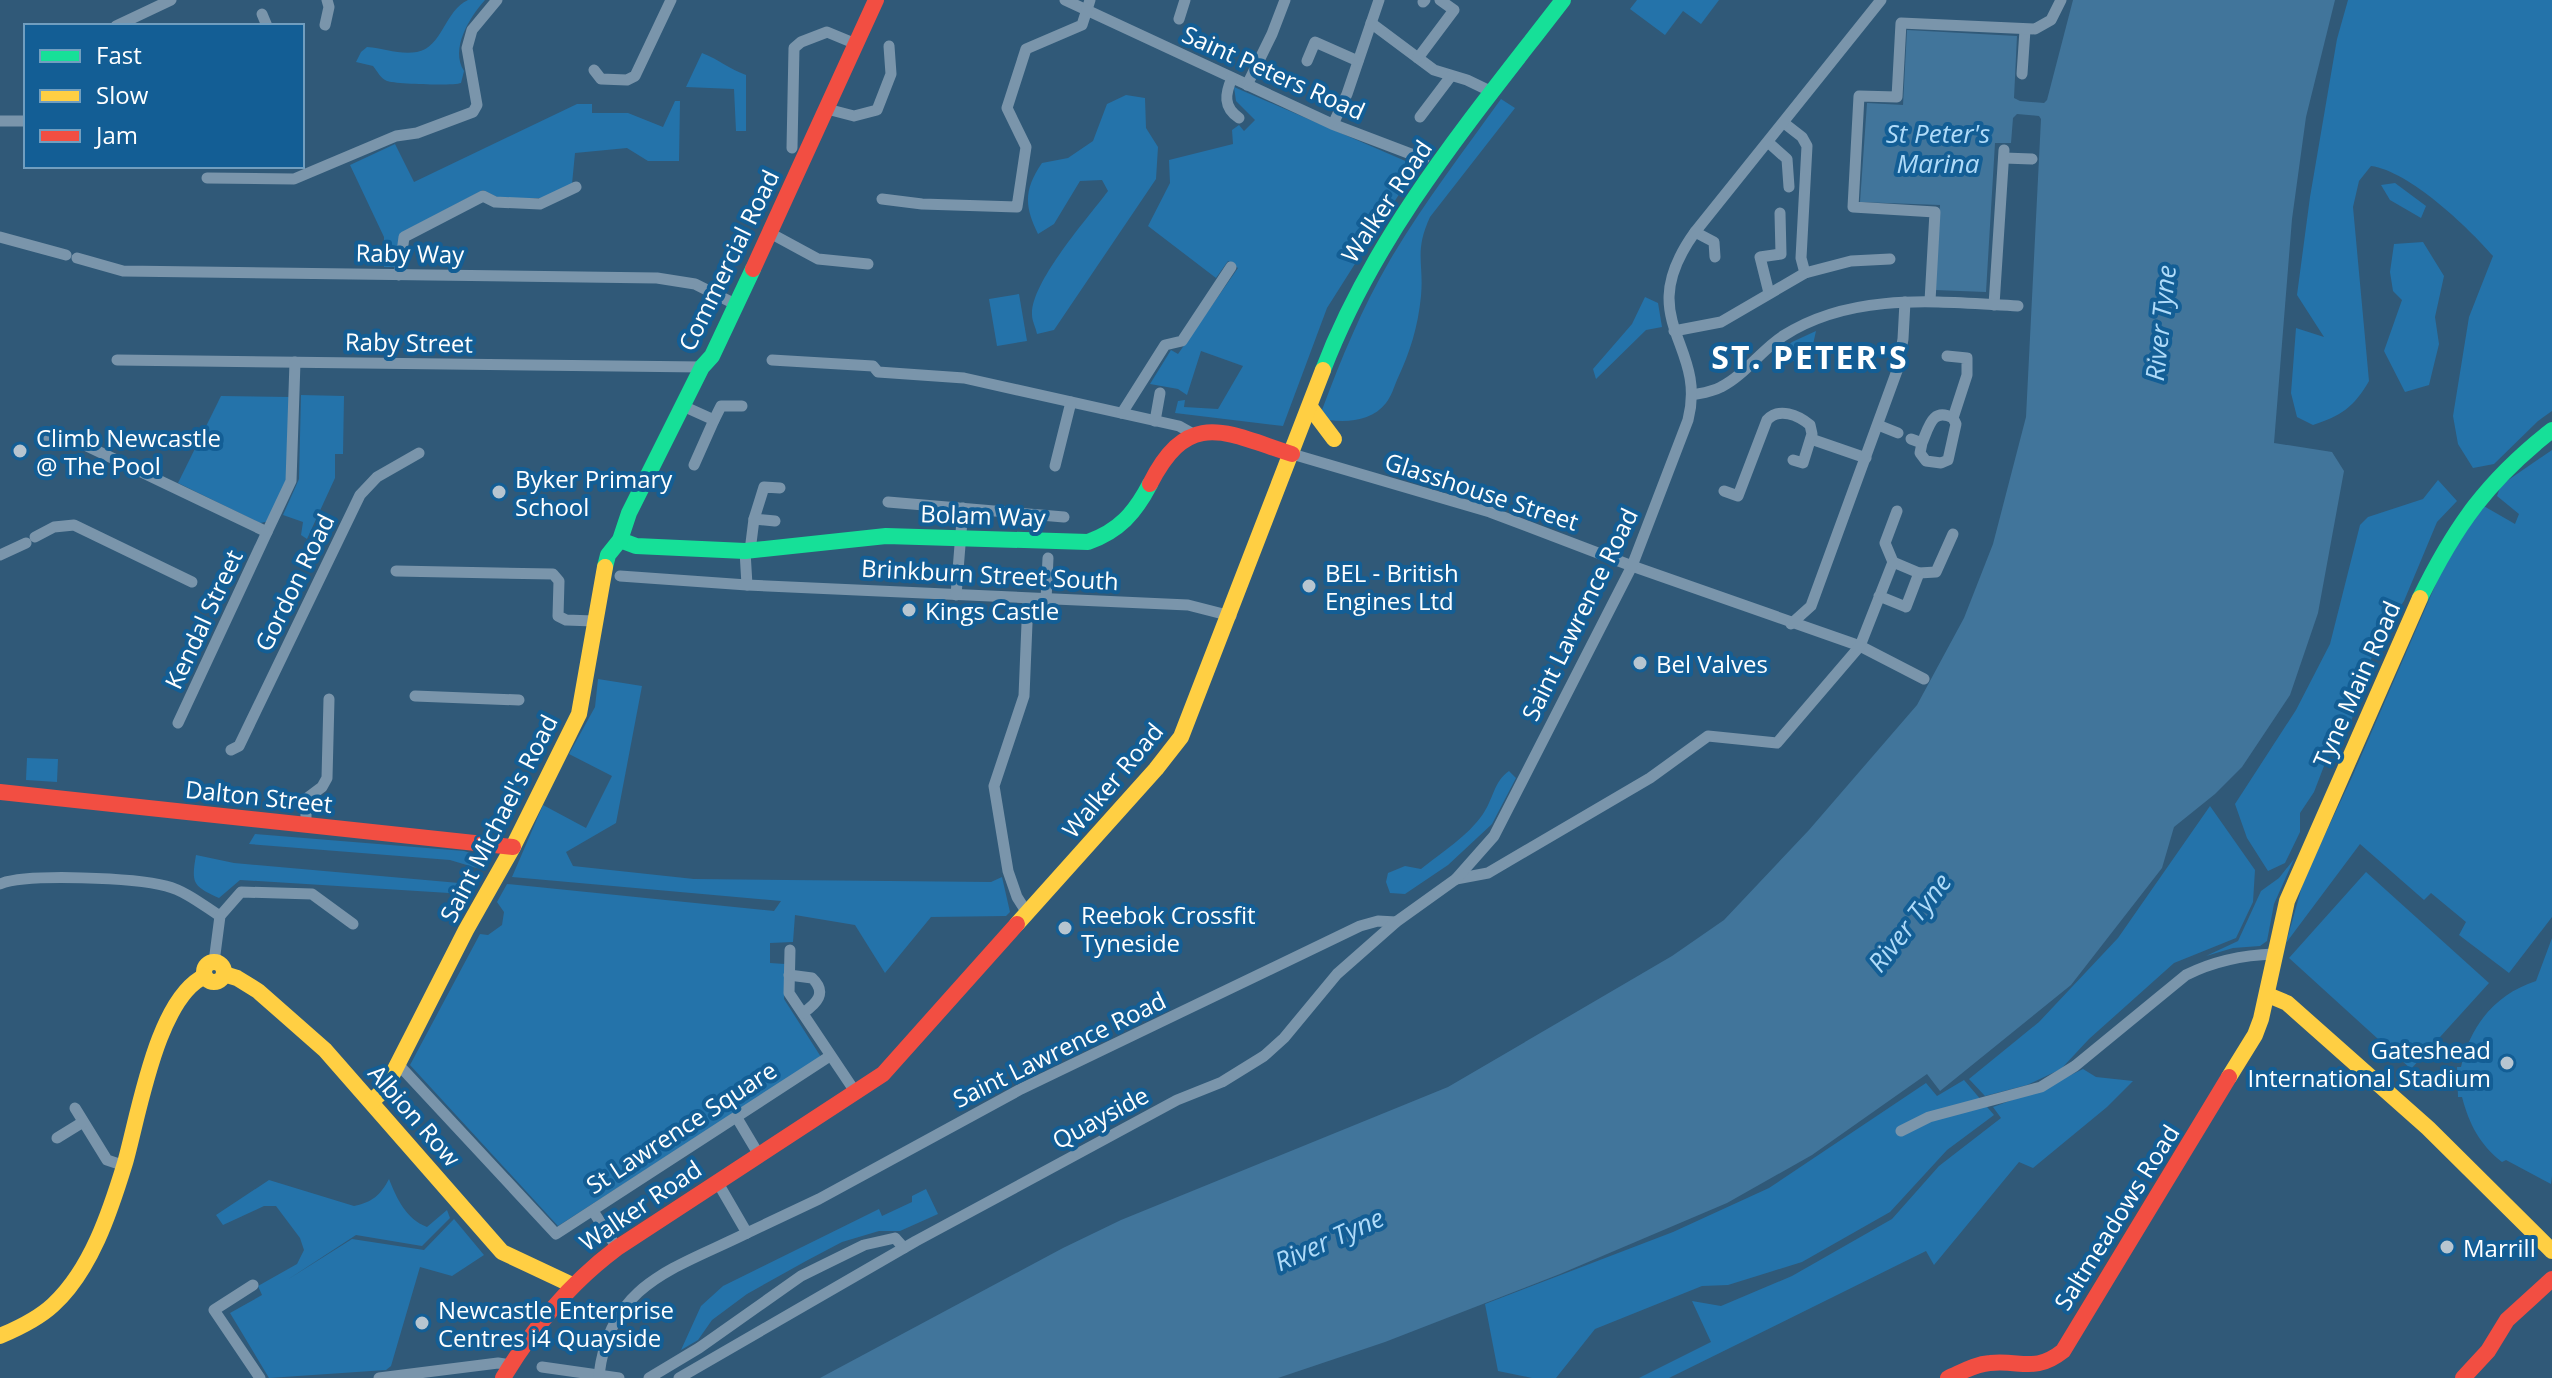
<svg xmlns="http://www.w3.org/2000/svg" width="2552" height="1378" font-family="'Open Sans',sans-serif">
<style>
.green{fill:#2473aa}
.water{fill:#41759b}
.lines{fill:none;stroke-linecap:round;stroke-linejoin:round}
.street{stroke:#7a95ab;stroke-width:11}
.fast{stroke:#16e098;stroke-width:16}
.slow{stroke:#ffcf43;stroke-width:16}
.jam{stroke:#f24e42;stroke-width:16}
.poi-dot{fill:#b7c5d0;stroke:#135e95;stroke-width:3}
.labels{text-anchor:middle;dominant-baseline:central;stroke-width:8;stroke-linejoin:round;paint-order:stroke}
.street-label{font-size:24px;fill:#fff;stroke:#135e95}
.poi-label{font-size:24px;fill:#fff;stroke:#135e95;text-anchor:start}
.water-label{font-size:26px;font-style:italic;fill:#afdbf9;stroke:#135e95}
.district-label{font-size:32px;font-weight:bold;letter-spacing:2px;fill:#fff;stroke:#135e95}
</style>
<rect width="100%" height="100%" fill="#305978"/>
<g class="green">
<path d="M468,0H485C469,18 450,49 464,71L461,83C454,86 394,84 387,81C380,78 378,72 373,66L356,62L361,52L367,47C384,48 399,55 417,52C442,48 445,10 468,0Z"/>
<path d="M1637,0H1719L1701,24L1683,11L1665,35L1630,9Z"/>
<path d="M2348,0H2552V411L2538,421L2494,464L2473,468L2458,444L2453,416L2469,317L2493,256C2468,227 2409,171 2371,166L2359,181L2353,207L2369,381C2354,407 2341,416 2313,425L2297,417L2291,393L2296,328L2324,337L2297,295L2310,197L2337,39Z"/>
<path d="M702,53C720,60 729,69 746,75V131H736L734,89L686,87Z"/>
<path d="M1234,87L1417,166L1327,308L1283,426L1175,413L1178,401L1185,400L1184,407L1218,409L1243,366L1201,351L1187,395L1178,389L1150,384L1171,350L1178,354L1238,268L1228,261L1216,278L1148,226L1170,183L1169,160L1233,144L1232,130L1239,125L1244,131L1255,120L1236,101Z"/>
<path d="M1126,95L1145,98L1146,128L1158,147L1156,179L1054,330L1037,334C1036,328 1032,321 1032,315C1030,283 1088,218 1108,191L1102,180L1080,181L1054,224L1038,234C1024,206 1024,189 1042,163L1068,158L1093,141L1107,104Z"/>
<path d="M1501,99L1515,108L1430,217C1414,252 1424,262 1421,296C1418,327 1410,352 1397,380C1394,387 1391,397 1386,403C1373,420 1349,423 1329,420L1322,410C1341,359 1362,308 1390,260C1423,204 1463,152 1501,99Z"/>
<path d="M675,101H680L679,161H648L627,148L575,153L572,184L542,198H499L483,190L401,233L397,267H384V237L350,165L395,144L414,182L577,104H592V113H628L663,127Z"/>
<path d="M2395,183L2426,206L2421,218L2390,200L2381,185Z"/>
<path d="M2423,242L2444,276L2435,317L2439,344L2429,385L2405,392L2384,351L2402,300L2393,291L2390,272L2394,244Z"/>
<path d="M1019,294L1027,341L997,346L989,299Z"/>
<path d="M1645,297L1658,303L1662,327L1646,330L1596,379L1593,369L1632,324Z"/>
<path d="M1816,331L1810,358L1803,364L1776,355L1792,342Z"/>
<path d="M301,395L344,396L343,454H335V478L307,539L301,535L303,522L283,515L299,479Z"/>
<path d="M221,396L290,397L289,481L270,521L260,523L178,483Z"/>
<path d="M2552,450V917L2509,973L2459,935L2466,922L2431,893L2424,900L2360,844L2286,943L2304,879L2352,777L2452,547L2482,505L2515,524L2519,514L2497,496L2501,485Z"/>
<path d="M2438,480L2457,501L2437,522L2404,601L2377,641L2350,725L2329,753L2314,792L2300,813V832L2285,863L2268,871L2247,838L2235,804L2296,710L2330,644L2360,525L2368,517L2423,499Z"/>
<path d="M598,679L642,686L616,823L566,852L573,866L694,879L991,882L1002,877L1010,912L1006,916L931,917L885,973L855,925L795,915L793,942L770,943V963L785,964L784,999L821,1057L558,1226L410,1065L480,934L488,935L502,925L504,912L497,902L507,884L774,911L781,901L512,877L543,805L586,828L612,776L569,754L595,707Z"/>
<path d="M27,758L58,759L57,782L26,780Z"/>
<path d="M1509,771L1516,778L1492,824L1448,865L1405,894L1390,893L1386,882L1388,873L1405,866L1421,869C1441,853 1468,836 1483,814C1493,800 1494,781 1509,771Z"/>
<path d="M2210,806L2255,870L2253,902L2236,938L2174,963L2089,1039L2061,1069L2027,1085L1985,1096L1969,1079L2039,1022L2118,938Z"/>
<path d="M255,834L464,851L480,856V869L450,860L249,844Z"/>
<path d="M196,855L234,863L459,883L449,893L240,880L219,898C193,886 191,884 196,855Z"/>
<path d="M2294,859L2274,904L2267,941L2260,946L2233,948L2206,956L2238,941L2261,891L2279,878Z"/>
<path d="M2366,872L2489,983L2411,1069L2289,958Z"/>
<path d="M2552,938V1176L2551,1184L2506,1160L2502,1162C2480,1145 2469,1124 2462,1097H2458L2457,1067H2461C2470,1025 2496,994 2536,981Z"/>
<path d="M2083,1069L2096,1077L2133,1081L2107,1107L2033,1168L2019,1162L1934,1265L1926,1251L1669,1378H1639L1711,1342L1692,1301L1721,1306L1792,1276L1892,1219L1939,1166L2001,1118L1993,1107L2042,1089Z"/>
<path d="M1964,1080L1994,1115L1947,1150L1890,1212L1802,1262L1728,1285L1702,1286L1595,1329L1556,1378H1532L1498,1371L1485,1304L1673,1232L1769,1188L1926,1083L1937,1096Z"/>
<path d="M389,1179C397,1199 406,1219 427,1227L447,1210L450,1218L422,1246L356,1235L287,1280L352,1239L424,1250L454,1219L484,1255L452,1276L420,1267L391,1366L386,1370L269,1378L230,1313L262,1295L258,1286L297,1264L304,1250L300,1238L276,1206H264L223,1225L216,1215L269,1180L354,1206C372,1202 380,1196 389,1179Z"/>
<path d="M926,1189L938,1214L900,1231H879L842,1242L806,1261L747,1294L712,1320L698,1340L681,1350L701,1306L723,1286L879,1209L882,1216L912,1202V1196Z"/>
</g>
<path class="water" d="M2073,0H2335L2306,117L2292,219L2274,443L2332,452L2344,471L2318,613L2290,695L2242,767L2215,794L2174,827L2162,868L2071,985L1940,1091L1927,1074L1812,1155L1727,1203L1560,1274L1385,1342L1278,1378H820L1063,1248L1121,1220L1448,1087L1672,956L1724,920L1809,830L1917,705L1964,618L1993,544L2026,417L2041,119L2039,116L2017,114L2013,118L2011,143H1995L1986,292L1935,290L1940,205L1860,202L1867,103L1903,105L1907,30L2017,36L2014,98L2020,101L2044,103L2047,100Z"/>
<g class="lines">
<g class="street">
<path d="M1065,0L1332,124L1424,159"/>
<path d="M1423,2L1425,0"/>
<path d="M262,14L267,26"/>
<path d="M1179,19L1185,0"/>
<path d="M1371,23L1434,70L1467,80L1492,92"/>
<path d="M325,25L329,7L327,0"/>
<path d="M116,26L171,0"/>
<path d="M1418,58L1454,10L1440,0"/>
<path d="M1307,61L1315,42L1358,61"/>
<path d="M594,70L601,79L627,80L635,76L671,0"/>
<path d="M2022,74L2025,30"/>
<path d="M1232,78C1225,94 1223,107 1239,118"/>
<path d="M1247,85L1272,34L1285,0"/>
<path d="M827,109L854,116L877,110L891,74L889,46"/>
<path d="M1420,117L1451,76"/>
<path d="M1335,120L1347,94L1379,0"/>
<path d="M0,121H26"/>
<path d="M1784,123L1802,137L1807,146L1801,258L1805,273"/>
<path d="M1769,143L1787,159L1789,187"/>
<path d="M792,148L794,48L801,42L827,32L856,44"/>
<path d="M2004,158L2032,159"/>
<path d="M207,178L294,179L396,136L417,133L473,112L477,105L467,48L472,30L497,0"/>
<path d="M882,199L922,204L1017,207L1026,147L1007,108L1026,49L1082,25L1090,0"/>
<path d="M1695,232L1714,242L1715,257"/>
<path d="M770,233L818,259L868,264"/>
<path d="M0,237L66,255"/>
<path d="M77,258L123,271L657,278L695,284L737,305"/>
<path d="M399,275L404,237L483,196L495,202L540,204L576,187"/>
<path d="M1769,293L1760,257L1781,254L1780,213"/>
<path d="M1930,301L1935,212L1853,207L1859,96L1897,97L1901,23L2035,29L2051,20L2061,0"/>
<path d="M1994,305L2004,150"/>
<path d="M1674,331L1721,322L1805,273L1851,261L1890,259"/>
<path d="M1947,356L1967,358V375L1953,418"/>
<path d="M117,360L702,367"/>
<path d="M772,360L873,366L878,372L964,378L1179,426L1195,435"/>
<path d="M1692,395C1702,393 1712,392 1721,387C1745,375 1761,350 1783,336C1853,291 1939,302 2018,306"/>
<path d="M683,406L714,420L694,465"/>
<path d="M1122,413L1165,345L1182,341L1231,267"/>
<path d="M714,420L721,406H742"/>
<path d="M1155,421L1160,393"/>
<path d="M1878,425L1898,433"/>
<path d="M40,435L66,436L267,532L291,481L295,362"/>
<path d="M1811,439L1866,458"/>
<path d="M1911,439L1922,443C1929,427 1932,407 1953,418L1956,424L1948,460L1941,463L1926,461L1920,453L1922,443"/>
<path d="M1292,454L1490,512L1632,566L1860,646L1924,679"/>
<path d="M1055,466L1071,402"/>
<path d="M1724,491L1738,496L1767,420C1779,407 1798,415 1810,425L1812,434L1803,463L1793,460"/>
<path d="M888,502L1064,517"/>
<path d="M754,519L775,521"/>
<path d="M35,537L54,527L74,525L192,582"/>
<path d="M745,551L747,585"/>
<path d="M750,551L754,519L764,487L780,488"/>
<path d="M0,555L26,543"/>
<path d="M1893,562L1885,543L1897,511"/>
<path d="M396,571L553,574L559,581L558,616L566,620L594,621"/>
<path d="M1919,573L1936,572L1953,534"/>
<path d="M620,576L747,585L1188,605L1231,616"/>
<path d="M956,595L963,508"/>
<path d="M1046,600L1048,558"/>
<path d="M1791,624L1811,606L1898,368L1903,339L1905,302"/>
<path d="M415,696L519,700"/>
<path d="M178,723L267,532"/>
<path d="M231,750L239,746L360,495L377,477L419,453"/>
<path d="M306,825V799L322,787L327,778L329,699"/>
<path d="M1456,879L1488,873L1650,778L1708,736L1777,743L1860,646L1893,562L1919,573L1906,607L1879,596"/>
<path d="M0,884C27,873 136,878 166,886C186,891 204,906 220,916"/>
<path d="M1027,913L1017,897L1008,871L994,786L1024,696L1028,599"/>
<path d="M790,950L789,993L856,1093"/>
<path d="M214,962L220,916L241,892L312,894L353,924"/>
<path d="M789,975L812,978C828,993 816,1004 803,1013"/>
<path d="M397,1063L556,1234L830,1056"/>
<path d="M75,1108L107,1160L122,1165"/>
<path d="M737,1118L759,1155"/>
<path d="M1901,1131L1929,1117L2041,1087L2075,1066L2186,975C2214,961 2243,955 2274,954"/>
<path d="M57,1138L83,1122"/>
<path d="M718,1183L747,1233L819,1199L1021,1089L1360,926L1378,921L1396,922"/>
<path d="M593,1211L617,1248"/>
<path d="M253,1285L214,1310L260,1378"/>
<path d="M542,1367L619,1378"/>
<path d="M599,1375C610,1283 674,1269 747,1233"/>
<path d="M379,1378L498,1363L511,1365"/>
<path d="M649,1378L699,1348L801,1276L864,1245L895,1238L904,1248"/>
<path d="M679,1378L916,1241L1177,1100L1222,1082L1264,1056L1284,1038L1337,974L1396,922L1456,879L1494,836L1632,566L1688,420C1708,343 1631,321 1695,232L1881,0"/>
</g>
<g class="fast">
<path d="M1323,370C1376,231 1473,117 1563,0"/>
<path d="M620,540L636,546L745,551L886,536L1088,542C1119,531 1135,513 1150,484"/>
<path d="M605,567L608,555L620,540L629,513L702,367L712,356L753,269"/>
<path d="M2420,598C2455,526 2488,480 2552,430"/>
</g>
<g class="slow">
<path d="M1310,407L1334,439"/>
<path d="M1017,924L1156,769L1181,737L1323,370"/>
<circle cx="214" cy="972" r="10"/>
<path d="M224,974L237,978L258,991L325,1050L502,1252L570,1284"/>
<path d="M2268,995L2287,1003L2428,1128L2552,1251"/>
<path d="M2229,1077L2255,1035L2261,1019L2287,901L2420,598"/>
<path d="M372,1101L385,1089L466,930L513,847L579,714L605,567"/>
<path d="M0,1336C19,1328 38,1319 53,1305C91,1270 110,1212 125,1163C139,1114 157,998 205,976"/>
</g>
<g class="jam">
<path d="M753,269L876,0"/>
<path d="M1150,484C1189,407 1226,433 1292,454"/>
<path d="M0,792L513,847"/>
<path d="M503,1378C534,1327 569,1284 617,1248L883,1074L1017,924"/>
<path d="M1948,1378C1962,1372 1975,1364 1990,1363C2022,1360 2035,1373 2063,1351L2229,1077"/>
<path d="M2463,1378L2488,1351L2507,1320L2552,1279"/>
</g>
</g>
<g class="poi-dot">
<circle cx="20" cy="451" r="8"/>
<circle cx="499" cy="492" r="8"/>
<circle cx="1309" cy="586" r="8"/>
<circle cx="909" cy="610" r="8"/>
<circle cx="1640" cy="663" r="8"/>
<circle cx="1065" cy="928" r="8"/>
<circle cx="2507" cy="1063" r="8"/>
<circle cx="2447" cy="1247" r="8"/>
<circle cx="422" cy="1323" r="8"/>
</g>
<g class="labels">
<g class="street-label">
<text transform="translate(1274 72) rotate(24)">Saint Peters Road</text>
<text transform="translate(1386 201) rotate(-56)">Walker Road</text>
<text transform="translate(410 253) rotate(1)">Raby Way</text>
<text transform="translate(728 260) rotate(-64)">Commercial Road</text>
<text transform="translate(409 342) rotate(1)">Raby Street</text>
<text transform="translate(1482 491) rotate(18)">Glasshouse Street</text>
<text transform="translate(983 515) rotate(2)">Bolam Way</text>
<text transform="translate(990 574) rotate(3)">Brinkburn Street South</text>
<text transform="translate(294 582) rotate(-64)">Gordon Road</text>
<text transform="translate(1579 614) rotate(-64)">Saint Lawrence Road</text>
<text transform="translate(203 619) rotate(-65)">Kendal Street</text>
<text transform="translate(2356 684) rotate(-66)">Tyne Main Road</text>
<text transform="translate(1112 780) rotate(-50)">Walker Road</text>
<text transform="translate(259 796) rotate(6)">Dalton Street</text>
<text transform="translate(498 818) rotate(-63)">Saint Michael's Road</text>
<text transform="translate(1059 1049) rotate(-26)">Saint Lawrence Road</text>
<text transform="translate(415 1115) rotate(49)">Albion Row</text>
<text transform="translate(1100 1117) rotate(-28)">Quayside</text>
<text transform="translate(681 1127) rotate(-33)">St Lawrence Square</text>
<text transform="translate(640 1205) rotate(-34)">Walker Road</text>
<text transform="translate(2116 1217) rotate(-58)">Saltmeadows Road</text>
</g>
<g class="poi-label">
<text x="36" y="437">Climb Newcastle<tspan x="36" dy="28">@ The Pool</tspan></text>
<text x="515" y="478">Byker Primary<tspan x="515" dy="28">School</tspan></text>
<text x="1325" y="572">BEL - British<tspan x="1325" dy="28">Engines Ltd</tspan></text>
<text x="925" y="610">Kings Castle</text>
<text x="1656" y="663">Bel Valves</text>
<text x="1081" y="914">Reebok Crossfit<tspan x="1081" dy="28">Tyneside</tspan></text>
<text x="2491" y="1049" text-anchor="end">Gateshead<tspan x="2491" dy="28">International Stadium</tspan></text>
<text x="2463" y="1247">Marrill</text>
<text x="438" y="1309">Newcastle Enterprise<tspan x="438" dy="28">Centres i4 Quayside</tspan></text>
</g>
<g class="water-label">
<text x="1938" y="133">St Peter's<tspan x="1938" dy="30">Marina</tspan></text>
<text transform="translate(2160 323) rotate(-84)">River Tyne</text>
<text transform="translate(1909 922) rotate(-52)">River Tyne</text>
<text transform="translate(1329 1239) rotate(-24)">River Tyne</text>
</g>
<g class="district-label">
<text x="1810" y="356">ST. PETER'S</text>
</g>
</g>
<rect x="24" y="24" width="280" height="144" fill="#135e95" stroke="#719ebf" stroke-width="2"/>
<rect x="40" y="50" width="40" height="12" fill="#16e098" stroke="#719ebf" stroke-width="2"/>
<text x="96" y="64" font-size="24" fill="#ffffff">Fast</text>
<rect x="40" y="90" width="40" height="12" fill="#ffcf43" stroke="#719ebf" stroke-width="2"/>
<text x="96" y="104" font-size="24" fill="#ffffff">Slow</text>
<rect x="40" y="130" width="40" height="12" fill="#f24e42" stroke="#719ebf" stroke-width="2"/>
<text x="96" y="144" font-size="24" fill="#ffffff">Jam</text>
</svg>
